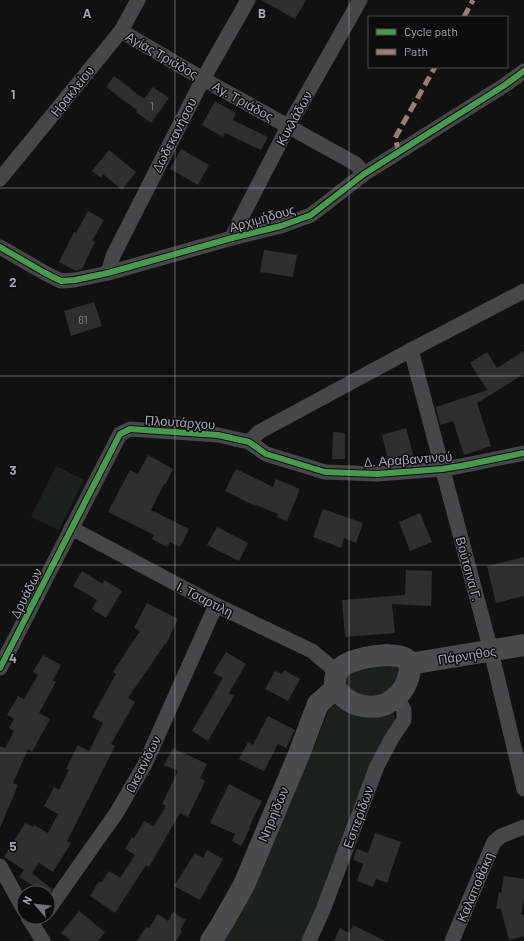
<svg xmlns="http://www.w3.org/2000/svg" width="524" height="941" font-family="Barlow,sans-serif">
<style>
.green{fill:#1b221c}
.building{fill:#2f2f31}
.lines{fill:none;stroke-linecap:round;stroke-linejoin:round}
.street{stroke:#46474a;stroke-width:15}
.secondary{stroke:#4a4b4e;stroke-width:22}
.quiet{stroke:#9b7d72;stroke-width:5;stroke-dasharray:10 5;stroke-linecap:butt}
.cycleway-casing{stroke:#0c0c0d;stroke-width:8}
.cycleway{stroke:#469c4c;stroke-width:6}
.grid{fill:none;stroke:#a2a7b3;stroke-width:1;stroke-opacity:0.55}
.labels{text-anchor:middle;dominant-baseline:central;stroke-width:3;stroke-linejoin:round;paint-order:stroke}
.number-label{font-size:11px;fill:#858992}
.street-label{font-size:13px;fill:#a2a7b3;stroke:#0c0c0d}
.grid-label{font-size:13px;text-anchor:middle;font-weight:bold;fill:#a2a7b3;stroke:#0c0c0d;stroke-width:3;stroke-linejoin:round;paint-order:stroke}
</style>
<rect width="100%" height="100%" fill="#111112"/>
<g class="green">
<path d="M56,466L84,480L59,530L31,517Z"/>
<path d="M398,664L402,669L387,695L372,700L352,695L343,686L347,676L357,671Z"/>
<path d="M336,704L392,706L395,720L324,892L301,941H219L313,749L329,710Z"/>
</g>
<g class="building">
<path d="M261,0H306L295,19Z"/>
<path d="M114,76L144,99L153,87L169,98L151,123L136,112L137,110L106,87Z"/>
<path d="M215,101L236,113L233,120L268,137L261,150L225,133L223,137L202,125Z"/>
<path d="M181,149L209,165L198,185L170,169Z"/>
<path d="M109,150L136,172L122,190L103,174L101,178L92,171Z"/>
<path d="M88,211L104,220L92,241L95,242L82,269L76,271L59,262L74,232L76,233Z"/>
<path d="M264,250L297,255L293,277L260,272Z"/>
<path d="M94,302L102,326L71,336L64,311Z"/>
<path d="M524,351V374L477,403L491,446L464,455L453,421L440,425L436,407L487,390L470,363L487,352L497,368Z"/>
<path d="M406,428L414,457L389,463L382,435Z"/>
<path d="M333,432L345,433V459H332Z"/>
<path d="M148,455L173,469L165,485L164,484L151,510L189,529L180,547L170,542L167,547L152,539L154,535L108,512L130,470L138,474Z"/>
<path d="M236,469L273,487L276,479L300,489L287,521L277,517L278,514L256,505L255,506L225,491Z"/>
<path d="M323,509L363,523L356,543L344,538L341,548L313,537Z"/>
<path d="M420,513L432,542L410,551L399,522Z"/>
<path d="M217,527L248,543L239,561L207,545Z"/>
<path d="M524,557V596L496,603L487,566Z"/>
<path d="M406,570L432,571L431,606L392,604L395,633L345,637L342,600L405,595Z"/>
<path d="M82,571L103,584L104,580L122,591L106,618L92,609L97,600L73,586Z"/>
<path d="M147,603L178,619L166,644H165L128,698L135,702L111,744L115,746L67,841L71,843L53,872L39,863L32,873L52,889L48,894V893H45L19,877L24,870L4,857L25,823L33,827L34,825L48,833L58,814L44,806L54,787L59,790L69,770L66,769L78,745L89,751L103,723L92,717L116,674L113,672L140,631L134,628Z"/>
<path d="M226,652L246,664L229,693L234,696L208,741L192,731L223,678L213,673Z"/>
<path d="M43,655L61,665L53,680L56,682L39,713L50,719L32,752L28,749L13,783L18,785L0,828V746L5,748L14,731L9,728L14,719L7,715L18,696L24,699L38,675L33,672Z"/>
<path d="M284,670L300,679L288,701L265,689L275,671L282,674Z"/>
<path d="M268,716L295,730L286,748L278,744L264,771L239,759L248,742L253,745Z"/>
<path d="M173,748L207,764L200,778L205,781L188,817L180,813L149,867L146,865L115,913L90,896L99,881L101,883L109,871L120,878L135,855L125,849L132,837L134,838L144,821L154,826L166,806L162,804L178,771L164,765Z"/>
<path d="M229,784L262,801L249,827L250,828L241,846L232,841L235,834L210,823Z"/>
<path d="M375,833L401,842L387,883L376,879L373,887L357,881L363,864L353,860L357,849L368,853Z"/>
<path d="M207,850L223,859L200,900L174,886L195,853L203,858Z"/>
<path d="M504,876L524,879V899L521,915L524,914V936L509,940L501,909H496L499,892L501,893Z"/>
<path d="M79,911L105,932L98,941H71L61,933Z"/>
<path d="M173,912L186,920L180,930L182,931L176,941H137L146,927L149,928L158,914L168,921Z"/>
<path d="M353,925L385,941H334L340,928L349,933Z"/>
</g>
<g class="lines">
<g class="street">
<path d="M121,31L203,79L356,164L364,174"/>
<path d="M0,179L121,31L138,0"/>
<path d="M232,238L238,224L288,127L360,0"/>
<path d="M0,247L45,273L61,281L75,280L108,273L232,238L281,226L311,215L364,174L505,85L524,71"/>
<path d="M108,273L113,256L203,79L248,0"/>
<path d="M411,350L491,651L524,789"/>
<path d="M249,442L259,432L411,350L524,291"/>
<path d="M71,528L216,605L312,651L337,672"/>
<path d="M0,668L120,434L130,429L218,435L249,442L266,454L325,472L377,474L442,469L461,466L524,453"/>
<path d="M0,866L24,910"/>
<path d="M48,910L117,812L145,764L216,605"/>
<path d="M28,917L43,941"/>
<path d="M309,941L323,910L377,766L392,738L404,720V710L397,696"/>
<path d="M452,941L494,842L501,836L524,827"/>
</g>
<g class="secondary">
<path d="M387,655C393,656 401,655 406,659C415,667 406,688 398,695C395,698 390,702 386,704C376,708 364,707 355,704C347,701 341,694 335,689C335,684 334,678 337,673C343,659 374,656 387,655Z"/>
<path d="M409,664L524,645"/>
<path d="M211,941L223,922L244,885L299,754L318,704L335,689"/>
</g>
<g class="quiet">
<path d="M464,17L473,0"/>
<path d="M399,152L395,138L435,67"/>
</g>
<defs>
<g id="cycleway">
<path d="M0,247L45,273L61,281L75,280L108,273L232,238L281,226L311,215L364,174L505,85L524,71"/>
<path d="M0,668L120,434L130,429L218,435L249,442L266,454L325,472L377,474L442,469L461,466L524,453"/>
</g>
</defs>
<use href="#cycleway" class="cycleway-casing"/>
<use href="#cycleway" class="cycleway"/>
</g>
<path class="grid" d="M175,0V941M349,0V941M0,188H524M0,376H524M0,565H524M0,753H524"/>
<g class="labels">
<g class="number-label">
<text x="152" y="105">1</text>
<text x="83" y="319">61</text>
</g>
<g class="street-label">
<text transform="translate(162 55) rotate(30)">Αγίας Τριάδος</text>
<text transform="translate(72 91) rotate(-51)">Ηρακλείου</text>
<text transform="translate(243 101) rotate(29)">Αγ. Τριάδος</text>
<text transform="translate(294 118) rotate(-61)">Κυκλάδων</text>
<text transform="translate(174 135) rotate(-63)">Δωδεκανήσου</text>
<text transform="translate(262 218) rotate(-16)">Αρχιμήδους</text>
<text transform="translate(180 422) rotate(4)">Πλουτάρχου</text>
<text transform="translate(408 459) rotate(-4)">Δ. Αραβαντινού</text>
<text transform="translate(469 569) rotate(75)">Βούτσινα Γ.</text>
<text transform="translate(26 593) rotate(-63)">Δρυάδων</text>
<text transform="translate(205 599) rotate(27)">Ι. Τσαρτιλη</text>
<text transform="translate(467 655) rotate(-9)">Πάρνηθος</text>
<text transform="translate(143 764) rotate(-63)">Ωκεανίδων</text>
<text transform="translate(273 814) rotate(-67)">Νηρηϊδων</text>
<text transform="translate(358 817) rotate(-70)">Εσπερίδων</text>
<text transform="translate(475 887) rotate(-67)">Καλαποθάκη</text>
</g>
</g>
<g class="grid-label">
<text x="87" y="18">A</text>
<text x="262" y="18">B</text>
<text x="13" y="99">1</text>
<text x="13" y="287">2</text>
<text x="13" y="475">3</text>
<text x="13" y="663">4</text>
<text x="13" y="851">5</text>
</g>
<rect x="368" y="16" width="140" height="52" fill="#0c0c0d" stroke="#484a4f"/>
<rect x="376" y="29" width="20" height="6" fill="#469c4c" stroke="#484a4f"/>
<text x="404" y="36" font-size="12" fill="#a2a7b3">Cycle path</text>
<rect x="376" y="49" width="20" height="6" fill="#9b7d72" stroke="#484a4f"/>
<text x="404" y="56" font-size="12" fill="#a2a7b3">Path</text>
<g transform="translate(36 905) rotate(298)"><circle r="19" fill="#0c0c0d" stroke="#484a4f"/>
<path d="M0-3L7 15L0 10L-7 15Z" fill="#6f727b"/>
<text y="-6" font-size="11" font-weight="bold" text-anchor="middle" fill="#a2a7b3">N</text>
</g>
</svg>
